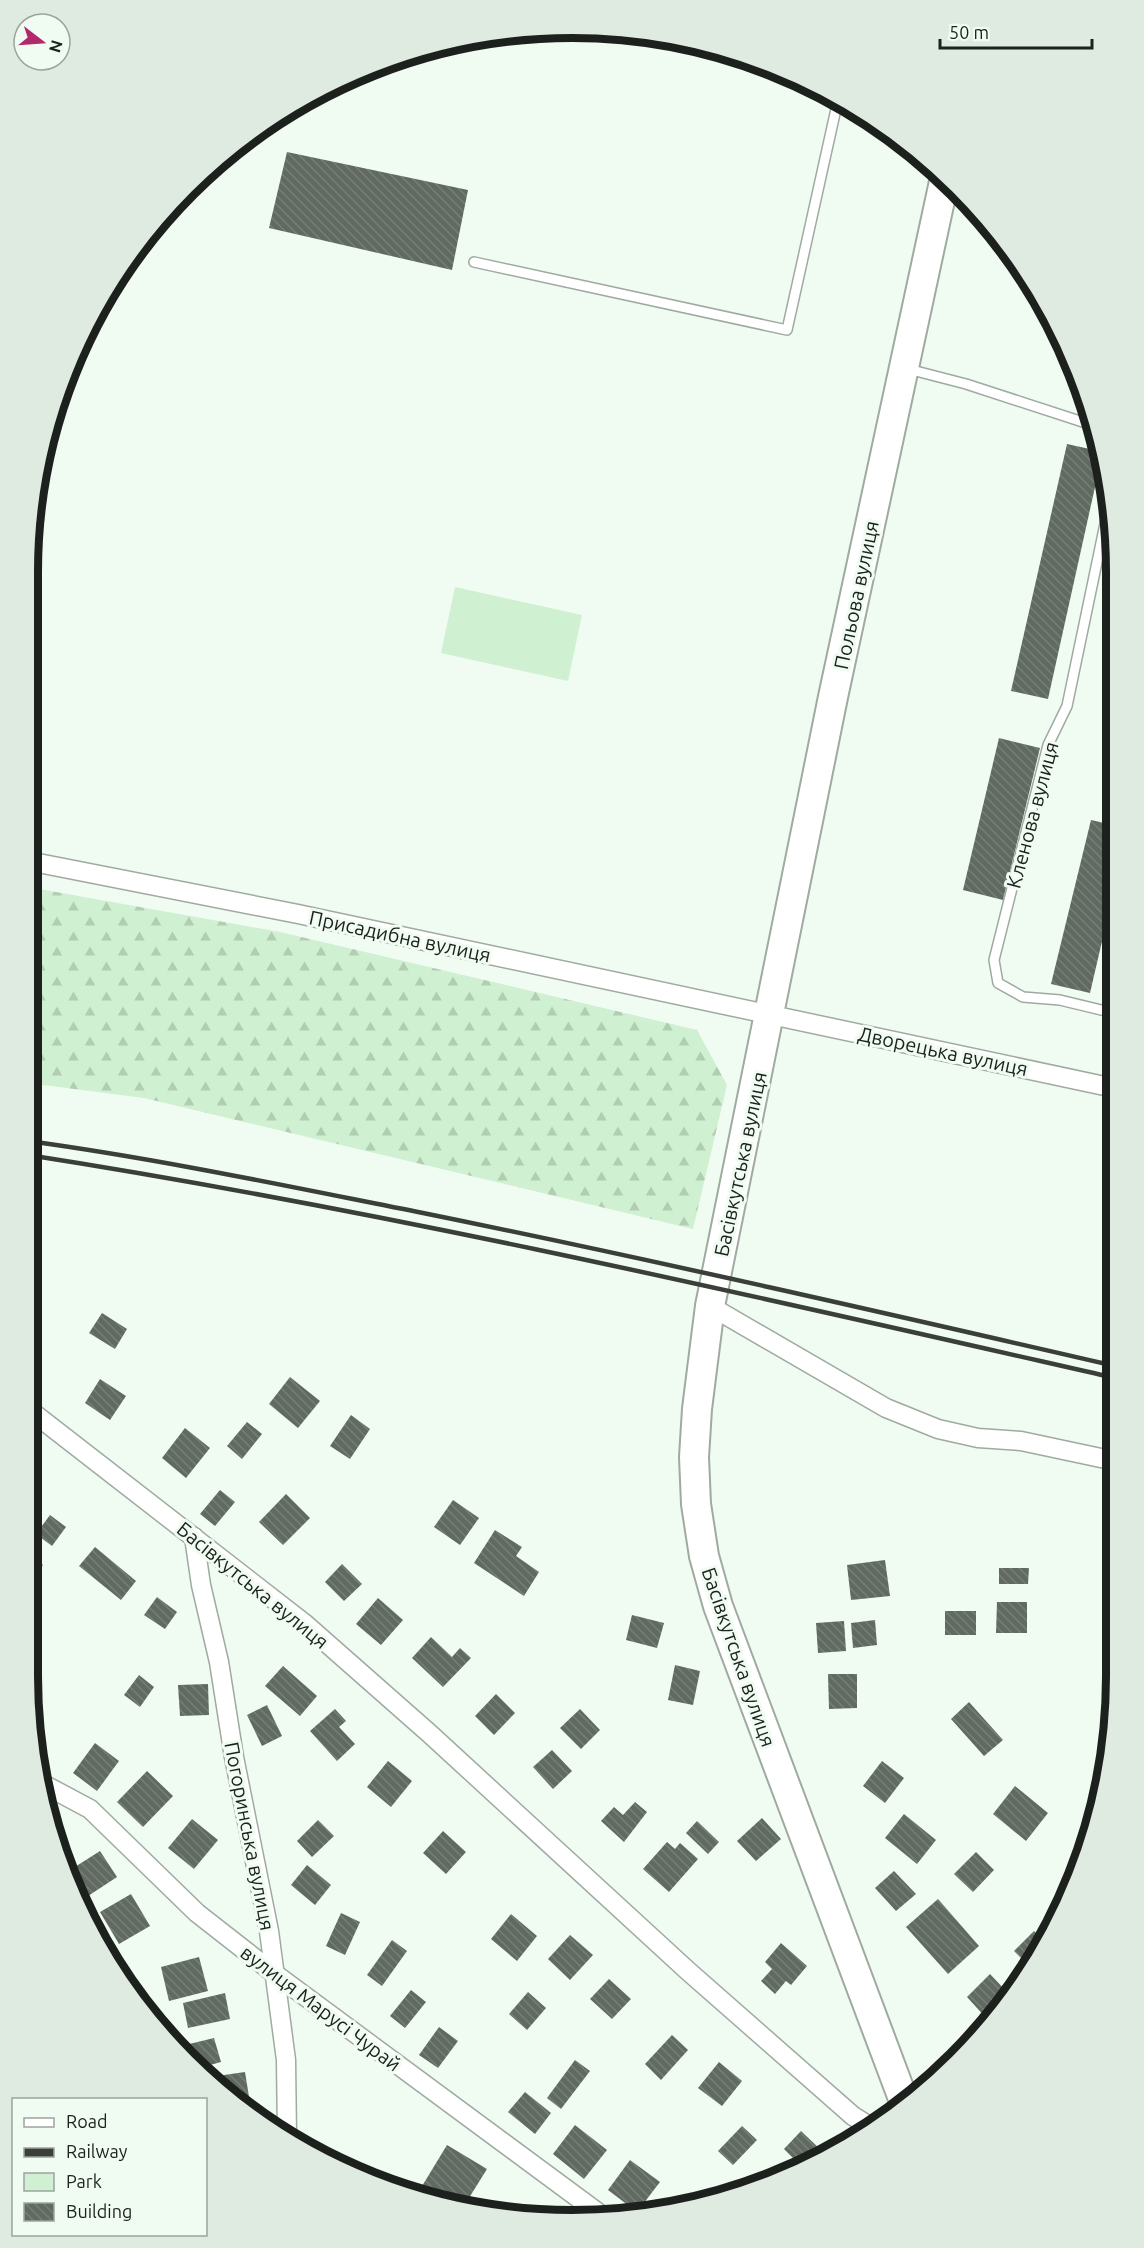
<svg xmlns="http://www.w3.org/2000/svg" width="1144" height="2248" font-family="Ubuntu,sans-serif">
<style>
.forest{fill:url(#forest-firs)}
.green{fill:#cff0d1}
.building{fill:url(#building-back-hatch)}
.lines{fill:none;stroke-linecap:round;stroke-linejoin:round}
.lane-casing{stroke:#9faaa0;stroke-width:12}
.street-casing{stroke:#9faaa0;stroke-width:21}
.primary-casing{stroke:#9faaa0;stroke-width:32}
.lane{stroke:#fff;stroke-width:9}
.street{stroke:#fff;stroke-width:18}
.primary{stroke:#fff;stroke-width:28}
.rail{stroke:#3a3f3a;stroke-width:4.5}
.labels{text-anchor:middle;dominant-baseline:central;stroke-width:6;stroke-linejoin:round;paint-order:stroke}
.street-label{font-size:20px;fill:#1d211d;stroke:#f0fcf1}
.rim{fill:none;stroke:#1d211d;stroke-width:8}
</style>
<defs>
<pattern id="forest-firs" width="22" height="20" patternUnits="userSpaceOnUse" patternTransform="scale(1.5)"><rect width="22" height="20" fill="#cff0d1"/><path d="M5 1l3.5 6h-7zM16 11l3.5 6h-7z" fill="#b1ceb3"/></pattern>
<pattern id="building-back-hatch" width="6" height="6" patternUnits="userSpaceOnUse" patternTransform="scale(1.5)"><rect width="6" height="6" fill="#606a61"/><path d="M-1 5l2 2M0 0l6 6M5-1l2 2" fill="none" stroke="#777e78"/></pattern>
</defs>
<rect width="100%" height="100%" fill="#f0fcf1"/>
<path class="forest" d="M28,887L280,932L697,1030L727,1085L693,1229L144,1098L28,1083Z"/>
<path class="green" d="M455,587L582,615L568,681L441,653Z"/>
<g class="building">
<path d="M287,152L468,190L452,270L269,228Z"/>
<path d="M1081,385L1087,408L1076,405Z"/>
<path d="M1067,444L1099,451L1101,460L1048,699L1011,691Z"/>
<path d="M999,738L1040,748L1003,900L963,890Z"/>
<path d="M1091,820L1113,825V894L1090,993L1051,984Z"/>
<path d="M102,1313L127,1329L115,1349L89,1333Z"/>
<path d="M290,1377L320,1401L298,1428L269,1404Z"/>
<path d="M100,1379L126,1396L110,1420L85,1403Z"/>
<path d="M351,1415L370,1429L350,1459L330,1446Z"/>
<path d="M247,1422L262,1434L242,1459L227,1446Z"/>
<path d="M185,1428L210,1448L186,1478L162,1458Z"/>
<path d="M220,1490L235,1502L215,1526L200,1514Z"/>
<path d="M286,1494L310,1518L283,1545L259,1522Z"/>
<path d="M453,1500L479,1518L460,1545L434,1527Z"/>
<path d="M50,1515L66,1527L52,1546L36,1534Z"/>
<path d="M495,1530L522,1547L516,1556L539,1572L524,1596L474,1563Z"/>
<path d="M95,1547L136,1581L121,1600L79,1566Z"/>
<path d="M27,1553L43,1565L27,1584Z"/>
<path d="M885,1560L890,1596L851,1600L847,1565Z"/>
<path d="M342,1564L362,1584L344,1601L325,1582Z"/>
<path d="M999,1568H1029L1028,1584H999Z"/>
<path d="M157,1597L177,1612L165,1629L144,1615Z"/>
<path d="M378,1598L403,1620L381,1645L356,1624Z"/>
<path d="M997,1602H1027V1633H996Z"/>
<rect x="945" y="1611" width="31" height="24"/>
<path d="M632,1615L664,1623L657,1648L626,1640Z"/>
<path d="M875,1620L877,1645L853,1648L851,1623Z"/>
<path d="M844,1621L846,1651L818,1653L816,1623Z"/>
<path d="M431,1637L452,1657L460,1648L471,1658L443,1687L412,1658Z"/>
<path d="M675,1665L700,1671L693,1705L668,1700Z"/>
<path d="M283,1666L317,1696L300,1716L265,1686Z"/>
<path d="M828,1674H857V1708L829,1709Z"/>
<path d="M139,1675L154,1687L140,1707L124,1695Z"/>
<path d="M208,1684L209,1715L180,1716L178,1685Z"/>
<path d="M496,1694L515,1713L494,1735L475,1716Z"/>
<path d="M969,1702L1003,1740L984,1756L951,1719Z"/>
<path d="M267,1705L282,1736L262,1746L247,1715Z"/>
<path d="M335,1709L346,1721L339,1727L355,1744L337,1761L310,1731Z"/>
<path d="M580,1709L600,1730L581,1749L560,1728Z"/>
<path d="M95,1743L119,1761L97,1791L73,1773Z"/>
<path d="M552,1750L572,1771L553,1789L533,1767Z"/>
<path d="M388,1761L412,1781L391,1807L367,1787Z"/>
<path d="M882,1761L904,1778L885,1803L863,1786Z"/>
<path d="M147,1771L173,1796L143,1827L117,1802Z"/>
<path d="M1015,1786L1048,1813L1026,1841L993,1814Z"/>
<path d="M635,1802L647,1812L624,1842L601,1821L614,1807L623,1815Z"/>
<path d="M904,1814L936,1840L917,1864L885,1838Z"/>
<path d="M762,1818L781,1839L756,1861L737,1841Z"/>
<path d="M192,1819L218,1840L194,1869L168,1848Z"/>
<path d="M318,1820L334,1836L312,1857L297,1841Z"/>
<path d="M697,1821L719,1842L708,1854L686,1833Z"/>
<path d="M443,1831L466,1852L446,1874L423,1853Z"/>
<path d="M667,1842L675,1849L680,1843L698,1859L669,1892L643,1869Z"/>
<path d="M100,1851L117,1877L82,1900L67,1872Z"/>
<path d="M976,1852L994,1870L973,1892L954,1874Z"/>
<path d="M307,1865L331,1885L315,1905L291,1885Z"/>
<path d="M894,1871L916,1894L896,1911L875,1888Z"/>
<path d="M131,1894L150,1926L119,1944L100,1912Z"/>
<path d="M938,1899L979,1946L948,1974L906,1927Z"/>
<path d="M341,1913L360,1922L345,1955L326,1946Z"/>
<path d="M511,1914L537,1936L517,1961L491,1939Z"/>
<path d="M1034,1931L1044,1941L1027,1964L1014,1951Z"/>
<path d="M570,1935L593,1955L570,1980L548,1959Z"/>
<path d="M392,1940L407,1951L382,1986L367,1975Z"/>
<path d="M781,1943L807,1966L791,1985L786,1981L775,1994L761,1981L772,1969L765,1962Z"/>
<path d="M199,1957L208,1991L169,2001L161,1967Z"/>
<path d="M990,1974L1007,1992L987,2019L967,1997Z"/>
<path d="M609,1979L631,1999L612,2019L590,1999Z"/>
<path d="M411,1990L426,2002L405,2028L390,2016Z"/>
<path d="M528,1992L546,2008L527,2030L509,2014Z"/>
<path d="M225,1993L230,2019L188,2028L183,2003Z"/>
<path d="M439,2027L458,2041L438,2068L419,2055Z"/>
<path d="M672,2035L688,2050L661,2080L645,2064Z"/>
<path d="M214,2038L221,2062L203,2067L181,2046Z"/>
<path d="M575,2060L590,2071L561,2109L547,2098Z"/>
<path d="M719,2062L742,2081L722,2106L698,2088Z"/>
<path d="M245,2072L250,2103L243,2104L218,2081L217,2076Z"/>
<path d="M525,2092L551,2113L535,2134L508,2112Z"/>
<path d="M575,2125L607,2150L584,2179L553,2154Z"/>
<path d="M742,2126L757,2140L733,2165L718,2151Z"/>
<path d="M801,2131L822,2151L803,2168L784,2149Z"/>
<path d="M447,2145L487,2169L464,2206L431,2203L416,2196Z"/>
<path d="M630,2160L660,2182L637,2212L608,2190Z"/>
</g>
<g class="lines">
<defs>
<g id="lane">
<path d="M474,262L787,330L838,100"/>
<path d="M908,369L966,384L1092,425"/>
<path d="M1111,495L1067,706L1048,745L994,960L998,983L1023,997L1060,1000L1114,1013"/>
</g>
<g id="street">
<path d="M28,861L298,914L1114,1088"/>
<path d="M710,1306L886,1408L938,1429L978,1438L1021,1441L1115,1461"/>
<path d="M27,1408L304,1623L430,1734L688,1971L853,2116L874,2129"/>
<path d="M194,1537L201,1585L219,1662L234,1757L269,1931L286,2060L287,2137"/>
<path d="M45,1785L90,1809L197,1913L275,1974L608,2220"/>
</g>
<path id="primary" d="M905,2104L718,1606L704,1556L696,1504L694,1457L697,1409L710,1306L833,697L945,177"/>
</defs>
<use href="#lane" class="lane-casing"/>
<use href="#street" class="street-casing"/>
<use href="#primary" class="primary-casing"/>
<use href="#lane" class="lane"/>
<use href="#street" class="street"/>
<use href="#primary" class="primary"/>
<g class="rail">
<path d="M28,1141C160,1159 291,1187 423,1213C654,1260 885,1313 1115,1366"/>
<path d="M28,1155C393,1212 754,1296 1115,1378"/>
</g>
</g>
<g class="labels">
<g class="street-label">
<text transform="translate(856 595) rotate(-78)">Польова вулиця</text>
<text transform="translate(1032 815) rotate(-75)">Кленова вулиця</text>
<text transform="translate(400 936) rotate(12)">Присадибна вулиця</text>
<text transform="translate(943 1051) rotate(12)">Дворецька вулиця</text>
<text transform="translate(740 1164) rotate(-78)">Басівкутська вулиця</text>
<text transform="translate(253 1585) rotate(39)">Басівкутська вулиця</text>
<text transform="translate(739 1657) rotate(71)">Басівкутська вулиця</text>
<text transform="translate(250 1836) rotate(79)">Погоринська вулиця</text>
<text transform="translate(321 2008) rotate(37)">вулиця Марусі Чурай</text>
</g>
</g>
<path d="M0 0H1144V2248H0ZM572 38H572A534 534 0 0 1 1106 572V1676A534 534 0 0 1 572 2210H572A534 534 0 0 1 38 1676V572A534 534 0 0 1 572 38Z" fill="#dfeae0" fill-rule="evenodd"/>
<path class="rim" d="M572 38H572A534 534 0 0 1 1106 572V1676A534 534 0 0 1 572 2210H572A534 534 0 0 1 38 1676V572A534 534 0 0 1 572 38Z"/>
<rect x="12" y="2098" width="195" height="138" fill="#f0fcf1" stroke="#9ca49c" stroke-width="1.5"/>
<rect x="24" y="2118" width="30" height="9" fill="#ffffff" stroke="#9ca49c" stroke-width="1.5"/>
<text x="66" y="2128" font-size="18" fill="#1d211d">Road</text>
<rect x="24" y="2148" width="30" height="9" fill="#3a3f3a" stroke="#9ca49c" stroke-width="1.5"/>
<text x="66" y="2158" font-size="18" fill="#1d211d">Railway</text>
<rect x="24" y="2173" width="30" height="18" fill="#cff0d1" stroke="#9ca49c" stroke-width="1.5"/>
<text x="66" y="2188" font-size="18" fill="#1d211d">Park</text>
<rect x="24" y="2203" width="30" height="18" fill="url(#building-back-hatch)" stroke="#9ca49c" stroke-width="1.5"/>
<text x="66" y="2218" font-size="18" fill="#1d211d">Building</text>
<g transform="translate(42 42) rotate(107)"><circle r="28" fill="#f0fcf1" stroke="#9ca49c" stroke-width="1.5"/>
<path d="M0-4.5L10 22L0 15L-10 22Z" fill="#b1296b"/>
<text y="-9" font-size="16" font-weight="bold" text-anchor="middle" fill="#1d211d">N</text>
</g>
<path d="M940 39v9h152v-9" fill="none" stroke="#1d211d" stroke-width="3"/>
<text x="949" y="39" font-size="18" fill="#1d211d" stroke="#f0fcf1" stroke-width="4.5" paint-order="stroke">50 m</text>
</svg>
